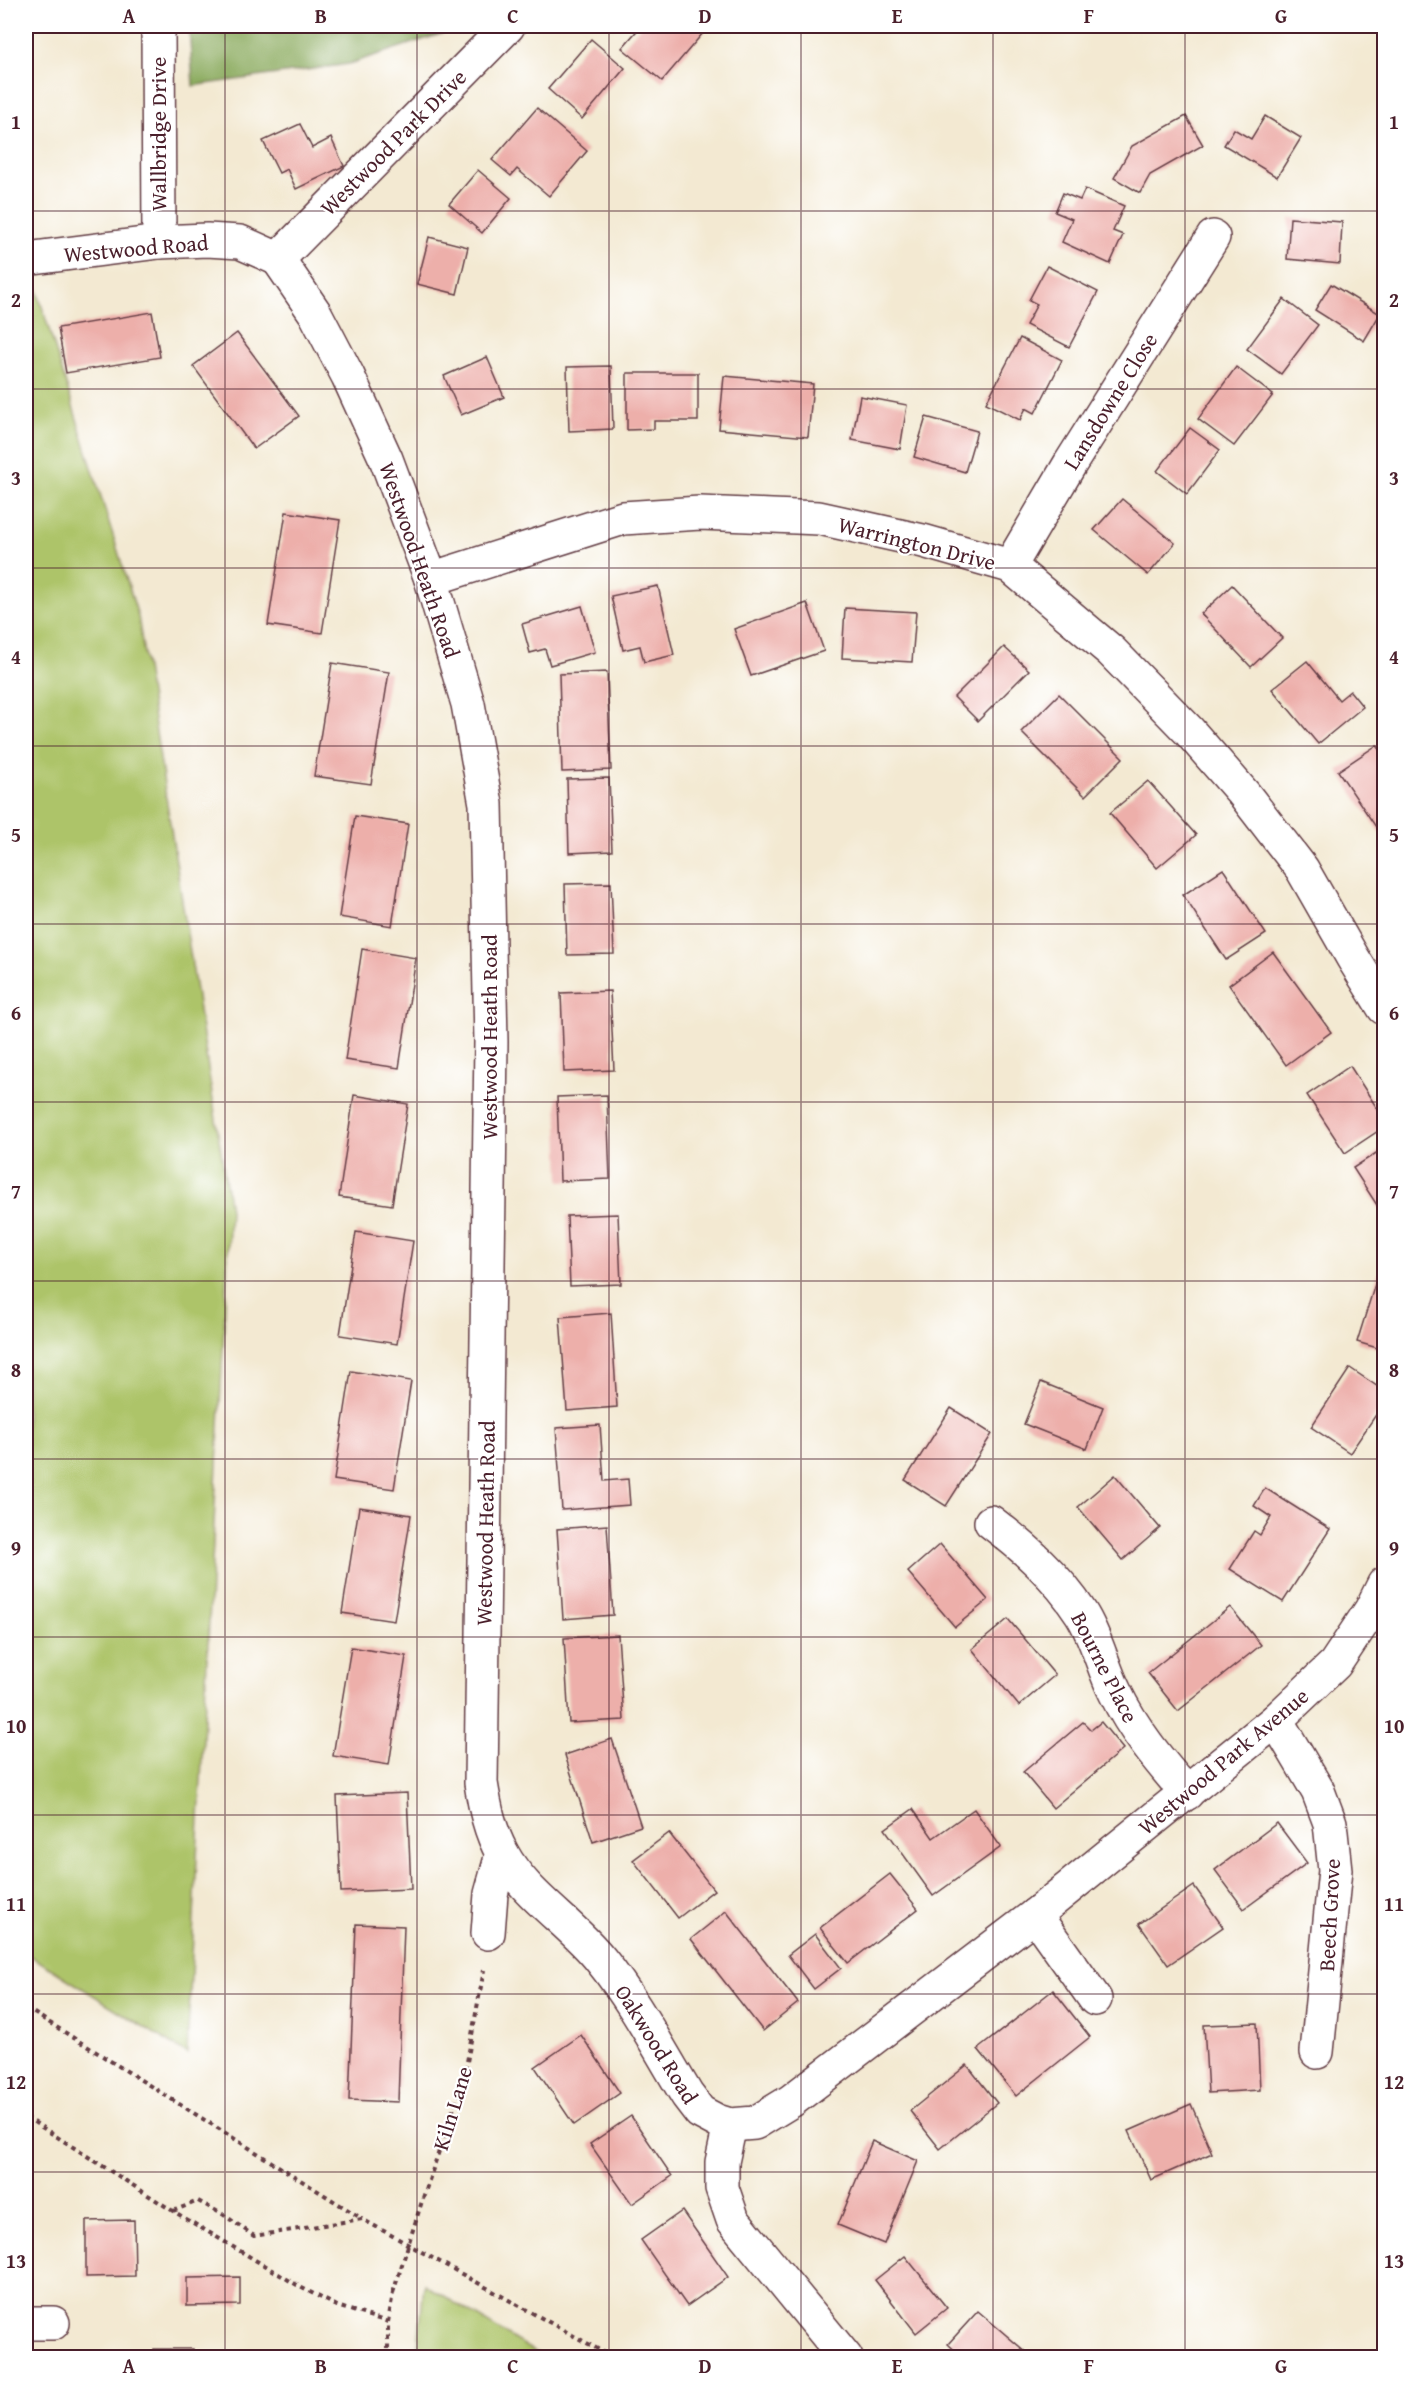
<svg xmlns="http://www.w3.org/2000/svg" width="1410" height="2383" font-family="'Gentium Book Plus',serif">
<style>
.green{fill:#adc469;stroke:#7c724a;stroke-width:1.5}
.forest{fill:#8aaa5d;stroke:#6a6444;stroke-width:1.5}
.building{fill:#edafaa}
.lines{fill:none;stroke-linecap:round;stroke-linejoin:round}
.minor-casing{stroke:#633d44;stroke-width:36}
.path{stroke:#633d44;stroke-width:4;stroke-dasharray:4.5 4.5;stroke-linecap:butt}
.minor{stroke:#fff;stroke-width:33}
.path-bridge{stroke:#633d44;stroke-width:4;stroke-dasharray:4.5 4.5;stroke-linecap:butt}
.grid{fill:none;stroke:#4a1f2b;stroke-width:1.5;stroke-opacity:0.55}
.labels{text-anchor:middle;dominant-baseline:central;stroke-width:4.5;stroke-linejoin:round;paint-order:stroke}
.street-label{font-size:22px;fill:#4a1f2b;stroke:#fff}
.neatline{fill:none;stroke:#4a1f2b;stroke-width:2}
.grid-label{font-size:20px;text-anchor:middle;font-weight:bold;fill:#4a1f2b}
</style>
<rect width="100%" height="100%" fill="#fff"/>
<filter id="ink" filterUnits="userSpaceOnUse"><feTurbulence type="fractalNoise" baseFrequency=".0167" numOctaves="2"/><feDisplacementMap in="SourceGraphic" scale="12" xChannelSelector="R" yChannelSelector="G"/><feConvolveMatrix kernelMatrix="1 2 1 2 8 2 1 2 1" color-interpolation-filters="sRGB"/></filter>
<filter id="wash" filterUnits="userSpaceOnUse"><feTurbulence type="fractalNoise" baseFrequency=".008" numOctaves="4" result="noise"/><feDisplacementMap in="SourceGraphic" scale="24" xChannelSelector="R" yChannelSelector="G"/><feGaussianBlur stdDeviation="1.35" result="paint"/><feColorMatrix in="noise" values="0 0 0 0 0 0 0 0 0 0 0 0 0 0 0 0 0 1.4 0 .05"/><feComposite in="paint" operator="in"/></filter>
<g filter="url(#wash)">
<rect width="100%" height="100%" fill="#f3e9d2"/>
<g class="green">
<path d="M27,258L138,616L230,1210L187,2054L26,1953V259Z"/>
<path d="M424,2284L543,2357H417Z"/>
</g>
<path class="forest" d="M189,26H465L349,64L193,86Z"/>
<g id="blocks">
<g class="building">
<path d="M641,26H709L662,81L622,48Z"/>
<path d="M591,39L625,68L582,119L548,89Z"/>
<path d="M537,108L587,151L549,196L517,169L511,176L492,160Z"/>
<path d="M1186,116L1203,145L1150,175L1140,193L1114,178L1132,146Z"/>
<path d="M1265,116L1301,138L1277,177L1224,145L1234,129L1251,139Z"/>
<path d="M300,124L312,148L331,138L344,166L296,189L287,169L279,173L263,141Z"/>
<path d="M478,170L511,198L482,233L449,204Z"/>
<path d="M1085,189L1124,206L1113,231L1123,235L1110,264L1062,242L1072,219L1055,212L1063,193L1080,200Z"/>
<path d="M1290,218L1342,222L1340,264L1287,259Z"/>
<path d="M429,237L468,247L457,294L417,284Z"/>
<path d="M1047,266L1098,292L1069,347L1026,325L1037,304L1029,300Z"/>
<path d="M1331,284L1380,314L1364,341L1315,310Z"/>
<path d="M1284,299L1318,325L1281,374L1247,349Z"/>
<path d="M152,312L160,357L66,373L58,328Z"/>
<path d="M237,333L299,416L254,449L193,366Z"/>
<path d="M1020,338L1062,360L1035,413L1026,408L1020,420L986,403Z"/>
<path d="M487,357L504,397L461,415L444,376Z"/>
<path d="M611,366L613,429L569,431L567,367Z"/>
<path d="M1236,367L1273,395L1234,446L1198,419Z"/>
<path d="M627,373H698V421H654V429L627,430Z"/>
<path d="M724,376L813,384L808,437L719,429Z"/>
<path d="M860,396L907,405L900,449L852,440Z"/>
<path d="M926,417L977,431L965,472L914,457Z"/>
<path d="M1190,428L1220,450L1187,494L1157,471Z"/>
<path d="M1122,499L1175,543L1148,575L1094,530Z"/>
<path d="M286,512L340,520L322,633L268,625Z"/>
<path d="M1232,585L1282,638L1251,667L1201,614Z"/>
<path d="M658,586L674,655L644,662L640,646L623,650L611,596Z"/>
<path d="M807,603L824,651L751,676L734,629Z"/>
<path d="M582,606L595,652L550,665L545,649L530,653L522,624Z"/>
<path d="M845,608L916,612L912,662L842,658Z"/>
<path d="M1004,647L1029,670L978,721L954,697Z"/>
<path d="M1307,661L1339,700L1350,691L1363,707L1318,744L1272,689Z"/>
<path d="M332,663L389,672L371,784L314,776Z"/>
<path d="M607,672L611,770L562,772L559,674Z"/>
<path d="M1059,694L1123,758L1085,796L1021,732Z"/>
<path d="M1377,745L1384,756V830L1380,833L1338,771Z"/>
<path d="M609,778L612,851L569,853L567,779Z"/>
<path d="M1148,781L1196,835L1157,868L1110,813Z"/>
<path d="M355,816L408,824L392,926L339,917Z"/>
<path d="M1223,869L1266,934L1226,960L1183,895Z"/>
<path d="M611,883L614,954L567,955L565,884Z"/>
<path d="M362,949L416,958L399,1068L345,1060Z"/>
<path d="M1273,952L1331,1032L1286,1065L1229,985Z"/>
<path d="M610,991L614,1070L564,1072L561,993Z"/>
<path d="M1350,1066L1384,1119V1127L1345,1153L1307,1095Z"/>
<path d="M354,1095L408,1104L392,1205L339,1197Z"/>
<path d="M607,1095L610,1179L560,1181L557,1097Z"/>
<path d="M1384,1148V1216L1353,1168Z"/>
<path d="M618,1214L621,1284L570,1286L567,1216Z"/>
<path d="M356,1232L413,1241L397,1344L340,1335Z"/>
<path d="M1380,1268L1384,1270V1350L1357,1342Z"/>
<path d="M611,1313L617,1407L567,1411L560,1317Z"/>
<path d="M1350,1368L1384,1391V1403L1350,1453L1311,1427Z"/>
<path d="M351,1371L411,1381L394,1489L334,1480Z"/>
<path d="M1041,1382L1103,1407L1087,1449L1024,1424Z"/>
<path d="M951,1408L992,1434L946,1506L905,1480Z"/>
<path d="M600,1425L604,1481L628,1479L630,1505L562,1510L556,1428Z"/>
<path d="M1115,1475L1160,1528L1123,1560L1078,1507Z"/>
<path d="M1265,1488L1330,1529L1283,1602L1230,1569L1254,1531L1260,1535L1271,1517L1254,1506Z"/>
<path d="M359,1507L411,1515L394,1621L342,1613Z"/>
<path d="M607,1525L613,1615L563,1619L557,1529Z"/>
<path d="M940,1544L988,1600L955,1627L908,1572Z"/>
<path d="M1230,1607L1261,1645L1178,1711L1148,1673Z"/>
<path d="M1008,1619L1055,1675L1019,1706L972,1649Z"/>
<path d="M618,1635L624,1720L569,1723L564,1638Z"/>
<path d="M351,1647L406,1656L389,1765L333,1756Z"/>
<path d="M1083,1722L1091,1730L1101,1722L1123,1749L1053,1808L1023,1772Z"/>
<path d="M612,1739L641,1826L593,1842L565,1755Z"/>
<path d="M407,1793L411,1889L341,1892L337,1796Z"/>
<path d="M913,1809L933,1838L974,1809L1001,1847L933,1896L885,1829Z"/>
<path d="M1277,1823L1307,1863L1244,1909L1215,1870Z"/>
<path d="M669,1833L714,1890L678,1918L633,1860Z"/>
<path d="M890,1874L918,1909L848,1963L820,1928Z"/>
<path d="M1194,1886L1223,1927L1168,1965L1139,1924Z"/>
<path d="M726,1911L798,2003L763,2031L691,1939Z"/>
<path d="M356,1924L404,1926L398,2102L349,2100Z"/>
<path d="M815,1934L841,1968L814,1989L788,1955Z"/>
<path d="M1053,1990L1090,2037L1016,2096L978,2049Z"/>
<path d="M1257,2023L1260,2090L1208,2093L1204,2025Z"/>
<path d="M581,2035L620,2093L574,2125L535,2067Z"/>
<path d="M967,2065L997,2103L940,2149L910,2111Z"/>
<path d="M1191,2104L1212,2153L1151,2180L1129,2131Z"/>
<path d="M631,2116L672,2176L632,2204L590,2144Z"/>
<path d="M872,2141L918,2161L884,2244L838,2225Z"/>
<path d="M682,2211L728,2277L687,2306L641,2240Z"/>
<path d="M134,2220L135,2276L86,2277V2221Z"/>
<path d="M905,2256L947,2308L916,2333L875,2280Z"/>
<path d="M240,2277V2305L187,2306V2278Z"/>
<path d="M978,2311L1033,2358H963L948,2344Z"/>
<rect x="154" y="2349" width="39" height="9"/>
</g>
</g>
</g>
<g filter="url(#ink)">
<use href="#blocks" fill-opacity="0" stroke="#633d44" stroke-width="1.5"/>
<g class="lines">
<defs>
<g id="minor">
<path d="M158,26L159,242"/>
<path d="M26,259L159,242L207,240L240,242L278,259"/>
<path d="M278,259L315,313L348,376L386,459L431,579L468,704L486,804L491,1042L481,1783C485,1808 490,1831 502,1853C525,1896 571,1922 601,1960C634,2001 659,2049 687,2095L700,2112L717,2121L730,2125L755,2123L791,2101L1035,1915L1276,1720L1335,1664L1371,1610L1384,1584"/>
<path d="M278,259L508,26"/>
<path d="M1010,566L1070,464L1213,237"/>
<path d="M431,579L623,518L700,513L819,518L923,541L1010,566L1111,651L1189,731L1244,794L1302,869L1353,958L1384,1008"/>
<path d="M991,1522C1025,1548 1057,1576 1081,1613C1097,1638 1102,1666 1115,1692C1133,1730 1160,1762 1187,1793"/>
<path d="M1276,1720L1318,1791L1330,1823L1335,1870L1317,2052"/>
<path d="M1035,1915L1095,1999"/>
<path d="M488,1933L491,1894L502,1854"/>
<path d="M730,2125L722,2162V2188L733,2220L846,2358"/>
<path d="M26,2323H53"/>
</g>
</defs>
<use href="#minor" class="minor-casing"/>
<g class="path">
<path d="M26,2008L361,2218"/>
<path d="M26,2117L173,2211L302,2288L337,2306L388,2322"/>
<path d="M423,2198L464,2078L484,1970"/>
<path d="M173,2211L198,2201L224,2215L254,2236L362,2219L614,2358"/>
<path d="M388,2358V2322L393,2293"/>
</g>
<use href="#minor" class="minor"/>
<path class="path-bridge" d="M393,2293L423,2198"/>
</g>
</g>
<path class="grid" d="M225,26V2358M417,26V2358M609,26V2358M801,26V2358M993,26V2358M1185,26V2358M26,211H1384M26,389H1384M26,568H1384M26,746H1384M26,924H1384M26,1102H1384M26,1281H1384M26,1459H1384M26,1637H1384M26,1815H1384M26,1994H1384M26,2172H1384"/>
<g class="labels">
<g class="street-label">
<text transform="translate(158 134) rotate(-90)">Wallbridge Drive</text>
<text transform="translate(393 142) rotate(-45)">Westwood Park Drive</text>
<text transform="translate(136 248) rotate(-5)">Westwood Road</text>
<text transform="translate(1110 401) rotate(-58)">Lansdowne Close</text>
<text transform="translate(917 543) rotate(14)">Warrington Drive</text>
<text transform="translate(420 560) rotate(71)">Westwood Heath Road</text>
<text transform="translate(489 1037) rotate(-90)">Westwood Heath Road</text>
<text transform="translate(485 1523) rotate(-89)">Westwood Heath Road</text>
<text transform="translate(1105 1667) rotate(63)">Bourne Place</text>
<text transform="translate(1223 1761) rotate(-40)">Westwood Park Avenue</text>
<text transform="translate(1329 1915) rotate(-87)">Beech Grove</text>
<text transform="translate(657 2044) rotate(58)">Oakwood Road</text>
<text transform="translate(452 2108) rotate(-73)">Kiln Lane</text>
</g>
</g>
<rect width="1410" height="2383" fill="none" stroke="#fff" stroke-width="66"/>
<rect x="33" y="33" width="1344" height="2317" class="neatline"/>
<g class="grid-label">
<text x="129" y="23">A</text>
<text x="321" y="23">B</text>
<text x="513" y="23">C</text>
<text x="705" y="23">D</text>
<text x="897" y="23">E</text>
<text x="1089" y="23">F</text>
<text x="1281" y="23">G</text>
<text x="16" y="129">1</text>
<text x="1394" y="129">1</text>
<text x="16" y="307">2</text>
<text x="1394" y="307">2</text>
<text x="16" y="485">3</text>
<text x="1394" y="485">3</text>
<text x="16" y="664">4</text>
<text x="1394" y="664">4</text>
<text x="16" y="842">5</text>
<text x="1394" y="842">5</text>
<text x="16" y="1020">6</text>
<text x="1394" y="1020">6</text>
<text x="16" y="1198">7</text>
<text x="1394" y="1198">7</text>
<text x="16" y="1377">8</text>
<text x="1394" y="1377">8</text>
<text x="16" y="1555">9</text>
<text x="1394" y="1555">9</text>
<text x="16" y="1733">10</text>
<text x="1394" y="1733">10</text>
<text x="16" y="1911">11</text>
<text x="1394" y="1911">11</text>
<text x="16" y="2089">12</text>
<text x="1394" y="2089">12</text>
<text x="16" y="2268">13</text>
<text x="1394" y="2268">13</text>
<text x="129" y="2373">A</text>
<text x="321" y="2373">B</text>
<text x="513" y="2373">C</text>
<text x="705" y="2373">D</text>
<text x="897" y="2373">E</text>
<text x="1089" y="2373">F</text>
<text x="1281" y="2373">G</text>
</g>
</svg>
